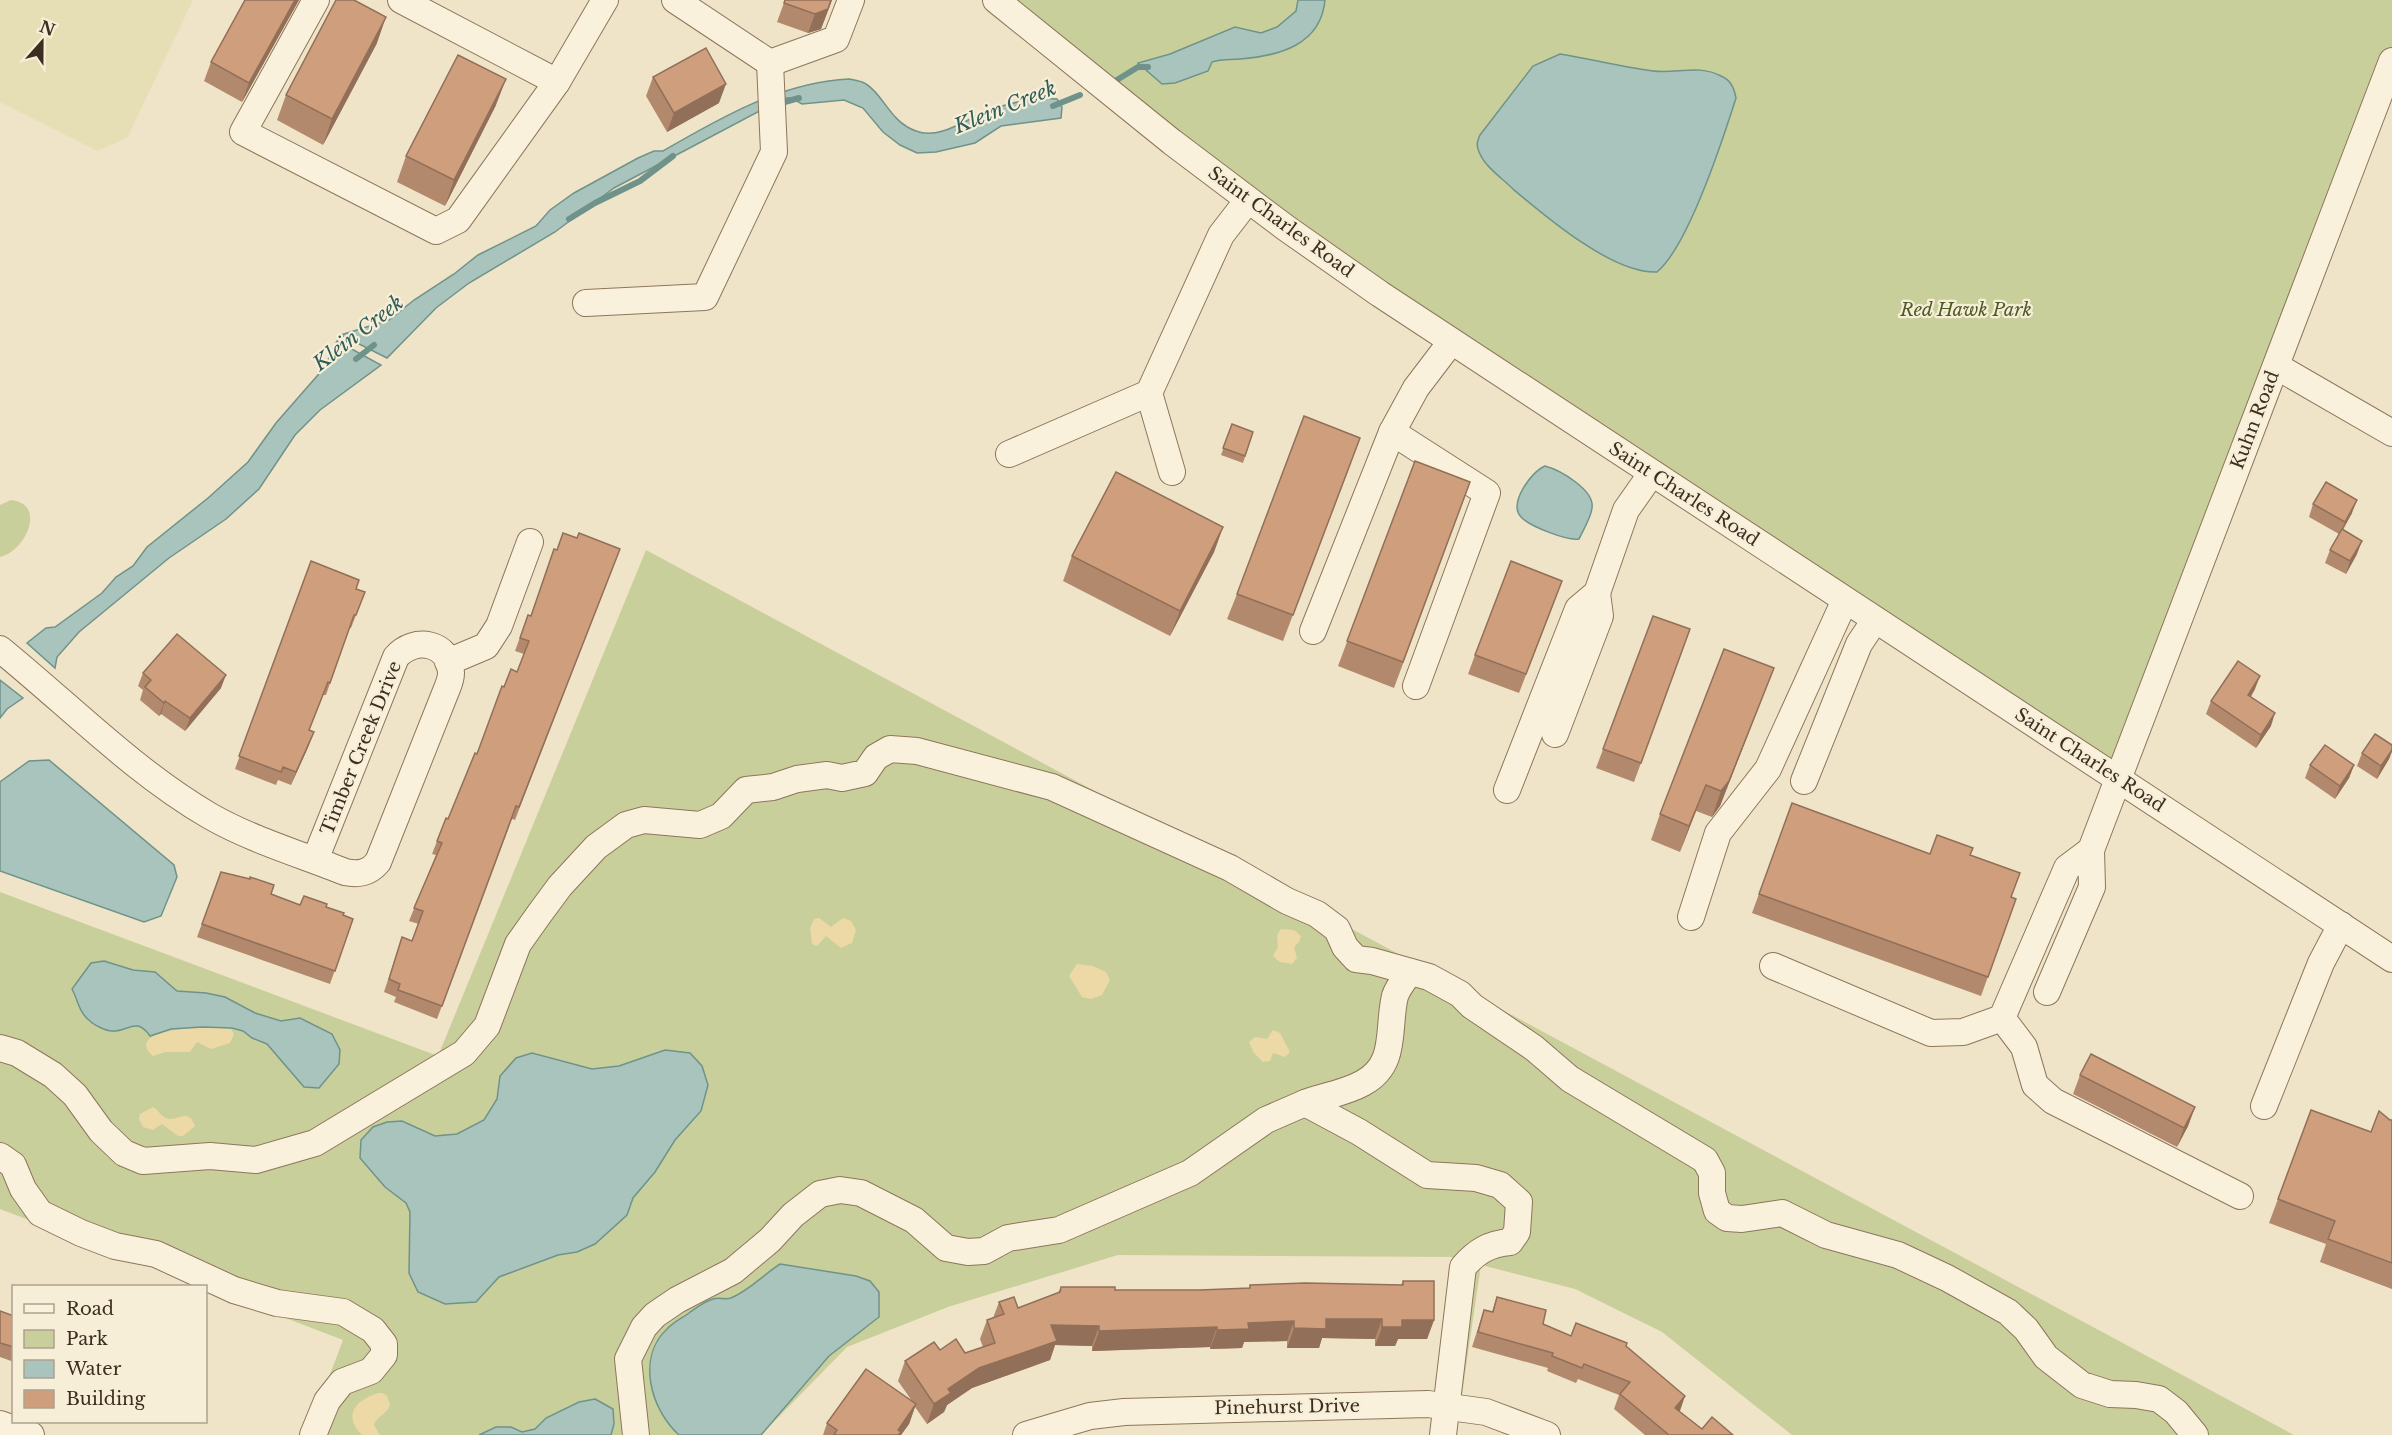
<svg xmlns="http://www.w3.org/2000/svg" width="2392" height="1435" font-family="'Libre Baskerville',serif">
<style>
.farmland{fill:#e6deb5}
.green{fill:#c9cf9b}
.sand{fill:#ecd9a5}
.water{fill:#a9c4bc;stroke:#6f938a;stroke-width:1.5}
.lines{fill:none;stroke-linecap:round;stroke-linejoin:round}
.stream{stroke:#6f938a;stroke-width:6}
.minor-casing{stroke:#8d765c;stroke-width:28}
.minor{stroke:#faf1dc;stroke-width:26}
.wall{fill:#b2896c}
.shaded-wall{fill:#916f58}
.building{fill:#cf9f7d;stroke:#916f58;stroke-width:1.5}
.labels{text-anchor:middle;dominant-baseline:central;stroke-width:4.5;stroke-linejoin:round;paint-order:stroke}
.street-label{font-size:18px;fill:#3d2e20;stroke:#f7eed8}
.park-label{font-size:18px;font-style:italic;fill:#4d5a26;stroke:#f7eed8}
.water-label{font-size:20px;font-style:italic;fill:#2f5d5a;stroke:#f7eed8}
</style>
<rect width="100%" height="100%" fill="#f0e4c8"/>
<path class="farmland" d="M0,0H193L127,138L97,151L0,102Z"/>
<g class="green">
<path d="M999,0H2392V53L2119,782L1268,219Z"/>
<path d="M11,500C47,504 26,551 0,557V505Z"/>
<path d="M646,550L2294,1435H1792L1662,1332L1575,1289L1481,1265L1456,1435H1432L1455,1257L1118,1255L948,1307L847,1347L761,1435H307L343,1340L0,1209V892L438,1056Z"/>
</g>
<g class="sand">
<path d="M819,918L831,927L843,918L851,921L856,930L852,943L841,948L826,936L817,946L812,944L810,928L814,919Z"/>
<path d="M1281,929L1294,930L1301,936L1299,942L1294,947L1297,958L1292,964L1280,962L1273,956L1278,947L1277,935Z"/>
<path d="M1077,964L1093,966L1106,972L1110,980L1102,995L1091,999L1082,997L1069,976Z"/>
<path d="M207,1026L231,1029L234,1034L230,1043L211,1049L197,1042L190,1052H165L153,1056C124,1030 197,1028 207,1026Z"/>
<path d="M1273,1030L1280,1033L1290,1052L1285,1057L1273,1053L1270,1061L1263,1062L1254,1053L1249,1042L1255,1037L1267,1039Z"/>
<path d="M153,1107C159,1110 159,1114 164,1117C176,1125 187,1105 195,1126L183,1136H178L162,1124L153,1130L143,1127L139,1119L140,1114Z"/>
<path d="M378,1393H383L387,1396L390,1405C387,1415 376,1416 374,1425L380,1435H362C342,1415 356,1400 378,1393Z"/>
</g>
<g class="water">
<path d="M1298,0H1325C1321,45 1279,56 1240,59C1230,60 1222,59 1212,62L1208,71L1175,83L1162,84L1138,63L1170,54L1235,27L1261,33L1277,27L1296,11Z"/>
<path d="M1560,54C1591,59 1622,67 1653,71C1677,74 1698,64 1721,76C1731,80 1734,88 1736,98C1723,139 1688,246 1657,272C1613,274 1546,217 1513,189C1502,178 1485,167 1479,152C1476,145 1477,142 1480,135L1533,66Z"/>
<path d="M849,79C854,80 862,81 866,84C884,95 890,122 916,131C939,140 965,120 985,112C1008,103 1034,97 1057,99L1062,107L1061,118L1001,126L975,143L936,152L917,153L900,145L883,132L863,108L844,100L802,104L791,98H784L614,188L555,232L469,283L436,308L387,358L341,335L389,320L414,300L454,274L478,255L536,226L550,210L574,193L638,158L654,151H663C720,118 782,82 849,79Z"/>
<path d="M337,341L381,365L320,410L295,435L259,489L226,519L169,558L79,632L57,657L55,668L27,643L46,628L55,627L102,593L116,577L133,566L147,547L208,498L248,462L276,423L324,368Z"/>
<path d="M1545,466C1560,470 1595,490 1592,508C1591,518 1583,530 1579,539C1567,541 1529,526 1521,517C1508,503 1532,471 1545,466Z"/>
<path d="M0,680L23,698L7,709L0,718Z"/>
<path d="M49,760L174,865L177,877L161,916L144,922L0,871V782L29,761Z"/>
<path d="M104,961L133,970L155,972L177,991L206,993L225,997L255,1013L281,1021L300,1018L332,1034L340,1050L339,1064L319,1088L304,1087L267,1044L252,1038L243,1031L232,1028L202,1027L171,1029L150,1036C136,1016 128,1032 112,1031C106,1031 94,1025 90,1021C79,1013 78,1000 72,989L91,963Z"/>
<path d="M665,1050L690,1053L702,1066L708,1085L701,1111L675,1140L655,1172L633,1198L627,1215L595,1244L577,1252L558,1255L499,1277L476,1302L445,1304L418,1292L409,1273L410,1212L406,1203L385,1187L360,1158L361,1140L373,1127L387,1122L402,1121L435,1136L457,1134L484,1120L497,1099L500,1076L516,1058L532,1053L592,1069L619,1066Z"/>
<path d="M780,1264L856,1276L870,1281L879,1292V1317L829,1356L761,1435H679C651,1410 636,1358 667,1329C673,1322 682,1318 689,1313C696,1308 705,1301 713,1299C719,1297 725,1300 731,1298C750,1290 763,1275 780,1264Z"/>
<path d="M595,1399L613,1409L614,1424L611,1435H479L496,1427H511L522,1432L535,1429L546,1418L579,1402Z"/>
</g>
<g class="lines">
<g class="stream">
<path d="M1112,83L1138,67H1148"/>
<path d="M781,103L799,98"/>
<path d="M1053,106L1080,95"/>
<path d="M569,219L595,203L640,181L673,156"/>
<path d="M356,359L374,345"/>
</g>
<defs>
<g id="minor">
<path d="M316,0L243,132L436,231L458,220L557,82"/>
<path d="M401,0L557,82L605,0"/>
<path d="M675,0L770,63"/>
<path d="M996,0L1172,142L1286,228L1380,294L2392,959"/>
<path d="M770,63L836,39L851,0"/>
<path d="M586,303L705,297L774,152L770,63"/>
<path d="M2276,366L2392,433"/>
<path d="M1149,393L1172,472"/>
<path d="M1009,454L1149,393L1221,235L1248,200"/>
<path d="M1313,631L1392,432"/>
<path d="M0,649C69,705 133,771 210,816C252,840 300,854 345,872C359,875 369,873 378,862L446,691C448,686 451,680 451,673C450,642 414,636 396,657L315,860"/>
<path d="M448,662L486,646L499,626L530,542"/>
<path d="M1416,686L1487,493L1392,432L1416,388L1451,342"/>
<path d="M1555,734L1600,616L1597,593"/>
<path d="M1804,781L1859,644L1875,620"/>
<path d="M1507,790L1578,609L1597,593L1626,510L1652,473"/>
<path d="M1691,917L1718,833L1768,769L1845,600"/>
<path d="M1773,966L1931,1033L1963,1032L2002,1018L2067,868L2091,850L2392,61"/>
<path d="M2047,992L2092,887L2091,850"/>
<path d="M2002,1018L2024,1047L2035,1085L2053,1101L2240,1196"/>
<path d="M0,1048L17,1053L53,1075L75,1095L101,1131L124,1153L143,1161L210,1156L256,1160L315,1143L464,1053L487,1026L518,944L540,913L560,886L596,847L626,825L644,820L700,825L721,816L746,790L773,787L797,779L827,775L842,778L865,773L876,757L890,749L917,751L1052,787L1230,868L1287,901L1317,914L1337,929L1345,947L1356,959L1372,961L1429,977L1460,994L1472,1006L1534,1048L1570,1079L1705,1160L1712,1173V1193L1717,1211L1727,1218L1742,1219L1782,1213L1826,1235L1898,1255L1947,1278L2008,1312L2026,1329L2046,1357L2082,1385L2110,1394L2136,1395L2159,1399L2176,1412L2195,1435"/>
<path d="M1305,1103C1324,1096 1345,1093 1363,1083C1398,1064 1387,1029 1395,996C1398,987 1405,979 1410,972"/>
<path d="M2264,1106L2321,963L2341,925"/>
<path d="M0,1156L13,1165L23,1189L40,1213L81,1233L115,1246L156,1254L234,1290L277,1303L343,1312L373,1330L384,1344V1355L371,1371L342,1382L327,1401L313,1435"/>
<path d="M0,1424L31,1435"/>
<path d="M636,1435L628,1359L644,1327L655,1315L677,1300L733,1271L770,1240L793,1215L820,1194L840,1190L861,1193L914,1220L946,1248L968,1252L984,1251L1008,1238L1059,1230L1190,1173L1266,1120L1305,1103L1359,1132L1427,1175L1476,1178L1500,1185L1519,1202L1517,1232L1510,1242C1489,1244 1477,1251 1463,1267L1443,1435"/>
<path d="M1026,1435L1090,1416L1124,1412L1428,1404L1486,1412L1547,1435"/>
</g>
</defs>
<use href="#minor" class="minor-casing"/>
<use href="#minor" class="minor"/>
</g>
<g class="wall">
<path d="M245,0H299L242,102L204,81L211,62Z"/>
<path d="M785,0H832L821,29L808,33L777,22Z"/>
<path d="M377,43L323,145L277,120L286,95Z"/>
<path d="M653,77L719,103L667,132L646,96Z"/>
<path d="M496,105L445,206L397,182L406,156Z"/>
<path d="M1232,424L1253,432L1243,463L1221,455Z"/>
<path d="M1415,461L1470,482L1394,688L1338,666Z"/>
<path d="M1351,463L1283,641L1227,619L1237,594Z"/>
<path d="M2313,504L2352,513L2343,530L2357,554L2346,574L2325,563L2330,550L2339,534L2309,517Z"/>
<path d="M1223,527L1214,552L1170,636L1063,581L1072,556Z"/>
<path d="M577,538L620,549L515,820L512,819L437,1019L394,1002L396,997L384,992L402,937L412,941L419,924L409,921L436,855L432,854L446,818L448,819L477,754L504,687L517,672L524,654L515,651L528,615L531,616L557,550Z"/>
<path d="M311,561L356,589L365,592L351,628H349L326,695H323L309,731V745L291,785L278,780L276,785L235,769Z"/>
<path d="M1555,600L1519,693L1468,674L1475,655Z"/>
<path d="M1653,616L1690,629L1634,782L1596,768Z"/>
<path d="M1774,668L1720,806L1712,817L1696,811L1680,852L1651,840L1660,814Z"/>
<path d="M143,673L221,688L185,731L161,714L159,716L140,700L143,690L138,686Z"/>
<path d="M2255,689L2251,697L2271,726L2256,748L2206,714L2211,701Z"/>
<path d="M2392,745V752L2389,759L2377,779L2357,766L2362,753Z"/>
<path d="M2310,765H2354L2349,778L2335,799L2305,778Z"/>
<path d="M1792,803L1930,854L1970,855L2011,897L2016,899L1981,996L1752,913Z"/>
<path d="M221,872L271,894L300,905L326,907L343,915L353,919L330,984L197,937Z"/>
<path d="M2080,1075L2195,1107L2188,1126L2177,1147L2073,1094Z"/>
<path d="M2311,1110L2371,1132L2390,1120H2392V1289L2320,1262L2326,1244L2269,1223Z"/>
<path d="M1403,1281L1434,1320L1427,1339H1398L1395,1346H1375V1339L1322,1338L1319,1348H1287V1341L1244,1342L1242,1348L1210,1349V1347L1092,1351V1346L1055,1345L1050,1360L972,1388L947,1405L944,1412L927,1424L915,1407L909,1424L901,1435H823L827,1423L912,1401L898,1381L905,1361L940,1350L965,1353L983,1347L980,1339L987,1320L993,1318L999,1302L1018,1308L1058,1293L1061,1287L1115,1290H1200L1249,1288L1250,1285H1401Z"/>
<path d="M1497,1297L1543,1324L1571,1336L1626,1347L1679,1411L1702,1429L1733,1435H1645L1614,1409L1619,1395L1578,1379L1576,1383L1547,1371L1548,1368L1472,1347L1479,1325L1484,1310L1492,1312Z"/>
<path d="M0,1311L14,1316V1362L0,1357Z"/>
</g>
<g class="shaded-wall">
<path d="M295,0H299L242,102L249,83Z"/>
<path d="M832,0L821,29L808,33L815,14Z"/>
<path d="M386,17L377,43L323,145L332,119Z"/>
<path d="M506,79L496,105L445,206L454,180Z"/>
<path d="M726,84L719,103L667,132L674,113Z"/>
<path d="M2357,500L2352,513L2340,534L2345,522Z"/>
<path d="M1223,527L1214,552L1170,636L1180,611Z"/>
<path d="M2362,541L2357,554L2346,574L2350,561Z"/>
<path d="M1774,668L1720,806L1712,817L1721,791Z"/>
<path d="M226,675L221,688L185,731L190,718Z"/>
<path d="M2260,676L2255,689L2243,708L2248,695Z"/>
<path d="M165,701L161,714L159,716L164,703Z"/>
<path d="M2275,713L2271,726L2256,748L2261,735Z"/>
<path d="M314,732L309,745L291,785L296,772Z"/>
<path d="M2392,750L2389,759L2377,779L2381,766Z"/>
<path d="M2354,765L2349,778L2335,799L2340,786Z"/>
<path d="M1706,785L1696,811L1680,852L1689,826Z"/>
<path d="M2195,1107L2188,1126L2177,1147L2184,1128Z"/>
<path d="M1326,1319H1382L1375,1339L1322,1338L1319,1348H1287L1294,1328Z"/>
<path d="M1402,1320H1434L1427,1339H1398L1395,1346H1375L1382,1327Z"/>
<path d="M1294,1321L1287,1341L1244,1342L1242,1348L1210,1349L1217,1330L1248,1323Z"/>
<path d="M1051,1325L1099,1326L1092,1346L1055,1345L1050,1360L972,1388L947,1405L944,1412L927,1424L934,1404L948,1389L979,1368Z"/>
<path d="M1217,1327L1210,1347L1092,1351L1099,1331Z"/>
<path d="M1685,1396L1680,1411L1670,1423L1675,1408Z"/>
<path d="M916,1404L909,1424L901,1435H896L898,1430Z"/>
</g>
<g class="building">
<path d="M245,0H295L249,83L211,62Z"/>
<path d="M336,0H354L386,17L332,119L286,95Z"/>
<path d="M785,0H831L828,9L815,14L784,3Z"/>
<path d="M706,48L726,84L674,113L653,77Z"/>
<path d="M458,55L506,79L454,180L406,156Z"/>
<path d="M1304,416L1360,438L1293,615L1237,594Z"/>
<path d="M1232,424L1253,432L1245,456L1223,448Z"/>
<path d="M1415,461L1470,482L1403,662L1347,641Z"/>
<path d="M1116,472L1223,527L1180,611L1072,556Z"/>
<path d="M2326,482L2357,500L2345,522L2313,504Z"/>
<path d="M2342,529L2362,541L2350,561L2330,550Z"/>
<path d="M563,533L577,538L579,533L620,549L519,807L516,806L442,1006L398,990L400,984L389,979L402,937L412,941L423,911L414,908L442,843L437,841L446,818L448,819L475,753L477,754L502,686L504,687L511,669L517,672L529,641L520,638L528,615L531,616L554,549L557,550Z"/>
<path d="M311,561L359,580L356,589L365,592L356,615H354L330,683L328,682L309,730L314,732L296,772L283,767L281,772L239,756Z"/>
<path d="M1511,561L1562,581L1526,674L1475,655Z"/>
<path d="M1653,616L1690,629L1641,763L1603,749Z"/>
<path d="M177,634L226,675L190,718L165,701L164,703L145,687L151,680L143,673Z"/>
<path d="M1724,649L1774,668L1729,781L1721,791L1706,785L1689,826L1660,814Z"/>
<path d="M2238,661L2260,676L2248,695L2275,713L2261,735L2211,701Z"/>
<path d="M2375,734L2392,745V750L2381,766L2362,753Z"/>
<path d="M2325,745L2354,765L2340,786L2310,765Z"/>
<path d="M1792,803L1930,854L1937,835L1973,848L1970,855L2020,873L2011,897L2016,899L1988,977L1759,894Z"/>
<path d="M221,872L250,879V877L274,885L271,894L300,905L304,896L327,904L326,907L344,913L343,915L353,919L335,971L202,924Z"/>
<path d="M2091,1054L2195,1107L2184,1128L2080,1075Z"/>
<path d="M2311,1110L2371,1132L2379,1111L2390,1120H2392V1263L2328,1239L2335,1221L2278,1199Z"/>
<path d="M1403,1281H1434V1320H1402V1327H1382V1319H1326V1329L1294,1328V1321L1248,1323L1249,1329L1217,1330V1327L1099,1331V1326L1051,1325L1057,1341L979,1368L948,1389L951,1393L934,1404L905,1361L934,1342L940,1350L956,1339L965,1353L995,1343L987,1320L1004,1314L999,1302L1014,1297L1018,1308L1060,1292L1061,1287H1115V1290H1200L1250,1288V1285L1305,1283L1403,1285Z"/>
<path d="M1497,1297L1546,1310L1543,1324L1571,1336L1576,1323L1627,1343L1626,1346L1685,1396L1675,1408L1702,1429L1712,1417L1733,1435H1669L1620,1394L1630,1382L1584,1364L1582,1368L1552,1356L1553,1353L1478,1332L1484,1310L1493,1312Z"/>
<path d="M0,1311L14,1316V1347L0,1343Z"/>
<path d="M866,1369L916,1404L898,1430L901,1432L898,1435H834L837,1430L827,1423Z"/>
</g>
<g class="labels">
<g class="street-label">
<text transform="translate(1281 222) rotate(36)">Saint Charles Road</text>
<text transform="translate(2255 420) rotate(-69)">Kuhn Road</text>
<text transform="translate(1684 494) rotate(33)">Saint Charles Road</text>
<text transform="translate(361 748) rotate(-68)">Timber Creek Drive</text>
<text transform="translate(2090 760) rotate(33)">Saint Charles Road</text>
<text transform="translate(1287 1407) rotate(-1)">Pinehurst Drive</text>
</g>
<g class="park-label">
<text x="1966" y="310">Red Hawk Park</text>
</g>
<g class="water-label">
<text transform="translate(1005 107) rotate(-22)">Klein Creek</text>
<text transform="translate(358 333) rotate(-38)">Klein Creek</text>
</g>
</g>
<rect x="12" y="1285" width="195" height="138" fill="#f7eed8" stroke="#ada18e" stroke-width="1.5"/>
<rect x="24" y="1304" width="30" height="9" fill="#faf1dc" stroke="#ada18e" stroke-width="1.5"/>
<text x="66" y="1315" font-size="18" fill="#3d2e20">Road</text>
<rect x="24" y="1330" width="30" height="18" fill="#c9cf9b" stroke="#ada18e" stroke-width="1.5"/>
<text x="66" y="1345" font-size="18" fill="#3d2e20">Park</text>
<rect x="24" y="1360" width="30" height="18" fill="#a9c4bc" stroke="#ada18e" stroke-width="1.5"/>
<text x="66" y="1375" font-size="18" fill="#3d2e20">Water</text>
<rect x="24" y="1390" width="30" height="18" fill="#cf9f7d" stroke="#ada18e" stroke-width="1.5"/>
<text x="66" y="1405" font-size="18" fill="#3d2e20">Building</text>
<g transform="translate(42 42) rotate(21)" stroke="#f7eed8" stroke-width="4.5" paint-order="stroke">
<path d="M0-4.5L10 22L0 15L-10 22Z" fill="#3d2e20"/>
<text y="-9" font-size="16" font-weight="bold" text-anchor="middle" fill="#3d2e20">N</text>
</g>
</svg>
